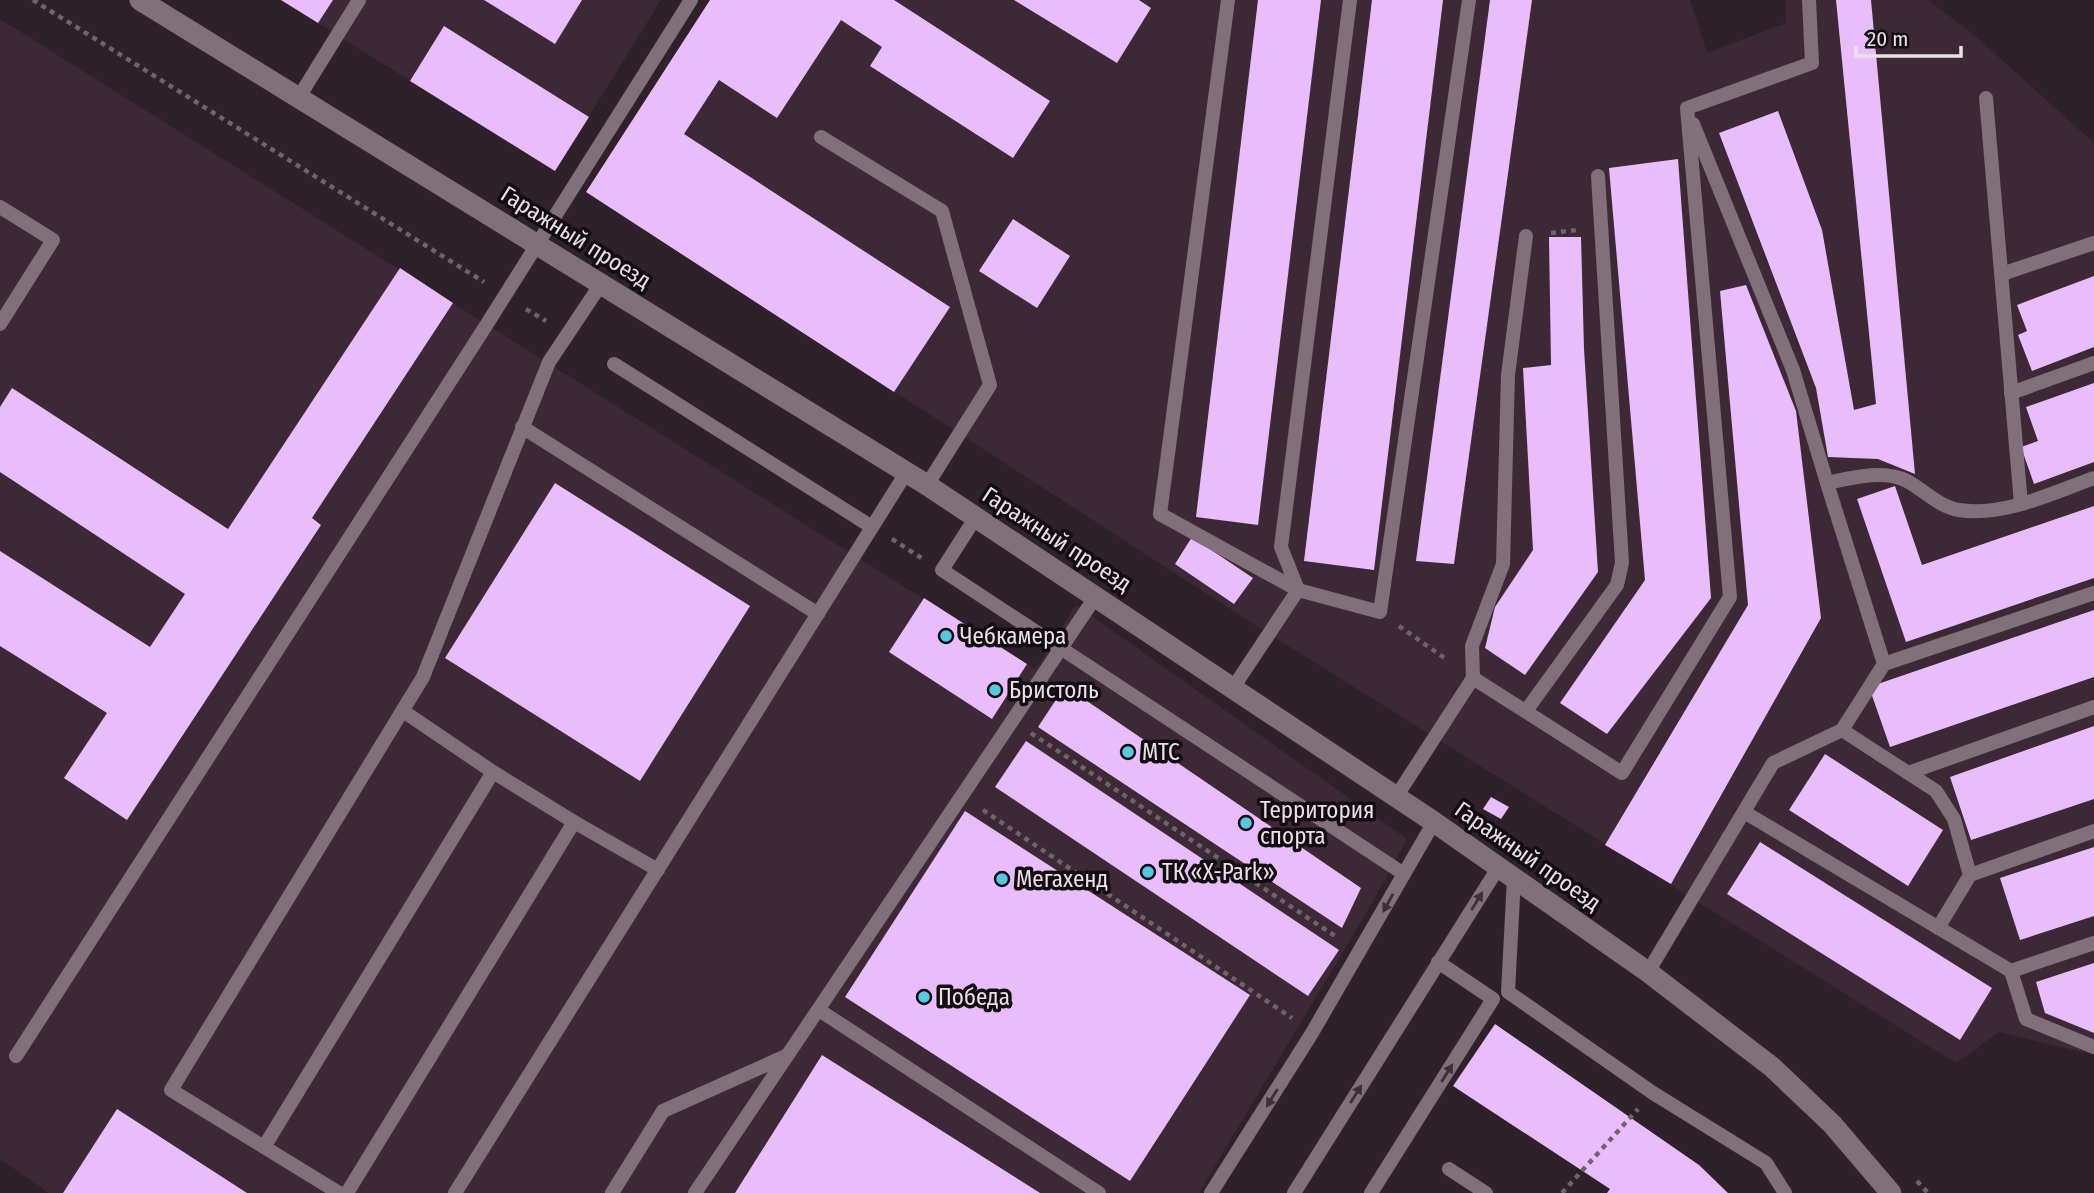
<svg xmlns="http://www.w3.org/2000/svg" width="2094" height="1193" font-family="'Fira Sans Condensed',sans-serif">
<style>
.built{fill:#3d2936}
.building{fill:#e9bdfb}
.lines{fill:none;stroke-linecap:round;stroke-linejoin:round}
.path{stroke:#70636b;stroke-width:4.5;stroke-dasharray:5 5;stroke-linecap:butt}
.lane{stroke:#81707a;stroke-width:14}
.street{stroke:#81707a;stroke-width:21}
.oneway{fill:#3a3036}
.poi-dot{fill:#56c9e1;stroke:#130d11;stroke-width:2.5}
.labels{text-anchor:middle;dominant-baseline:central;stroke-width:7;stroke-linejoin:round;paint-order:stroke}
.street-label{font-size:23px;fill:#eae0e5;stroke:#130d11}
.poi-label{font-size:23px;fill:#eae0e5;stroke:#130d11;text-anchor:start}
</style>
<rect width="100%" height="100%" fill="#2f212a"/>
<g class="built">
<path d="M281,0H661L555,171Z"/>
<path d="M710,0H1690L1707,53L1786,23L1785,0H1928L1973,34L2094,143V1055L1999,1032L1956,1063L1269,634L586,192Z"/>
<path d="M0,19L1027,664L1036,669L1076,605L1407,839L1371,905L1199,1193H49L0,1159Z"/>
</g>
<g class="building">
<path d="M281,0H333L318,23Z"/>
<path d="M484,0H582L555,44Z"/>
<path d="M710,0H894L1050,101L1013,158L870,66L882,47L841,20L777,118L719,80L684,134L950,307L894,392L586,192Z"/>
<path d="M1014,0H1139L1151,8L1117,63Z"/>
<path d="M1258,0H1321L1258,525L1196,517Z"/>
<path d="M1372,0H1443L1374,570L1304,561Z"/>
<path d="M1490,0H1532L1454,564L1416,561Z"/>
<path d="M1836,0H1871L1915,474L1878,459L1828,457L1816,388L1719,133L1778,111L1822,230L1854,410L1876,404Z"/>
<path d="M444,26L589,117L555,171L410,81Z"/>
<path d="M1678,159L1711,598L1607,734L1560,703L1645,580L1609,168Z"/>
<path d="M1013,219L1070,256L1037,308L979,271Z"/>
<path d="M1549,237H1581L1584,349L1598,572L1525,675L1485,648L1495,607L1533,550L1523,368L1551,365Z"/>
<path d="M400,268L453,303L312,518L321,525L127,820L64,778L107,713L0,646V551L150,647L185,594L0,472V407L12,388L228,529Z"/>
<path d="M2094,276V347L2032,371L2018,335L2027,331L2017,305Z"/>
<path d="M1746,285L1796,411L1821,618L1671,884L1605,845L1748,605L1720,291Z"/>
<path d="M2094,383V462L2034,484L2021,447L2038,441L2026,407Z"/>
<path d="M555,483L750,606L640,781L445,658Z"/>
<path d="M1895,486L1922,565L2094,506V578L1906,642L1857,499Z"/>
<path d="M1192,537L1253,578L1234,604L1175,564Z"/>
<path d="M924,598L1027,664L992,719L889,652Z"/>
<path d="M2094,610V677L1890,747L1869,687Z"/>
<path d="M1065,686L1361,888L1342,928L1038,727Z"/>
<path d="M2094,726V799L1971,840L1950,777Z"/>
<path d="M1026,741L1339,950L1308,996L995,787Z"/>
<path d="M1825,754L1943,830L1908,886L1789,810Z"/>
<path d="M1491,797L1509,807L1501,819L1483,809Z"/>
<path d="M965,811L1250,995L1130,1181L845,997Z"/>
<path d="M1760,842L1992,988L1960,1040L1727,894Z"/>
<path d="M2094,847V916L2020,940L2000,878Z"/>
<path d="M2094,963V1033L2045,1013L2036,982Z"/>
<path d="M1495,1024L1699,1165L1728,1193H1607L1610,1189L1453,1086Z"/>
<path d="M822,1055L1040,1193H735Z"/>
<path d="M117,1109L247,1193H63Z"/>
</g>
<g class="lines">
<g class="path">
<path d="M33,0L484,282"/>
<path d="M1551,233L1577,230"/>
<path d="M526,309L546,321"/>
<path d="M892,539L923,559"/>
<path d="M1399,626L1446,659"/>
<path d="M1031,733L1338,938"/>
<path d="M983,810L1292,1018"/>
<path d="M1917,1181L1928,1193"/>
<path d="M1562,1193L1638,1109"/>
</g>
<g class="lane">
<path d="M1228,0L1160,514L1298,590L1233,688"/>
<path d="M1350,0L1281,547L1298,590L1380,612L1469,0"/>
<path d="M299,97L359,0"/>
<path d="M1986,98L2021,504"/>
<path d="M1693,124L1793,370L1827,483"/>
<path d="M821,137L942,211L990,385L927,485"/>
<path d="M0,207L53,240L0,324"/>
<path d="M2002,274L2094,243"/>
<path d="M614,364L872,527"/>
<path d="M2011,393L2094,363"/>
<path d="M522,427L818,614"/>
<path d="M976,517L942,570L1404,874"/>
<path d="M1884,664L1827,483C1851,478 1884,469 1907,481C1924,490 1939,507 1959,510C2004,517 2052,493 2094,478"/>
<path d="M1473,678L1622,773L1730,597L1687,108L1812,63L1809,0"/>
<path d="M403,711L493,772"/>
<path d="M1526,711L1617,585L1622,563L1598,176"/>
<path d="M1842,730L1936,791L1954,819L1970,875L1938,928"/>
<path d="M1908,773L2094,707"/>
<path d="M1396,797L1473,678L1472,646L1503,564L1508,375L1526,236"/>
<path d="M1744,812L2011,971L2026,1019L2094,1047"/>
<path d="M574,822L658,870"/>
<path d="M1970,875L2094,831"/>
<path d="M1514,878L1508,992L1653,1093L1766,1163L1785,1193"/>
<path d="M2011,971L2094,943"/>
<path d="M1648,972L1773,763L1842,730L1884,664L2094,593"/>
<path d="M819,1010L1099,1193"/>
<path d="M16,1056L487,324L691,0"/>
<path d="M264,1147L493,772L574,822L347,1193"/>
<path d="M1449,1169L1486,1193"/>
<path d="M339,1193L171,1090L423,677L549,362L601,284"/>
<path d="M455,1193L906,473"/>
<path d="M612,1193L663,1111L786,1056"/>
<path d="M695,1193L1096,596"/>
<path d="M1211,1193L1312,1033L1434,822"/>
<path d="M1294,1193L1498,868"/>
<path d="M1371,1193L1493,999L1438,962"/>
</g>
<path class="street" d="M140,0L927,485L1434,822L1648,972L1772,1067L1832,1124L1891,1193"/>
</g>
<defs><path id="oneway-solid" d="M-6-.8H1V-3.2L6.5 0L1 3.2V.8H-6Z" transform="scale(1.75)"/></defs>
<g class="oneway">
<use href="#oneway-solid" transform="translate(1477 901) rotate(-58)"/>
<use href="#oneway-solid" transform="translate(1388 903) rotate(119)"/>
<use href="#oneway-solid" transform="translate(1447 1073) rotate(-58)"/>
<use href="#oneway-solid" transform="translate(1356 1094) rotate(-58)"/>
<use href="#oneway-solid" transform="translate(1272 1098) rotate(122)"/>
</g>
<g class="poi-dot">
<circle cx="946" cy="636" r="7"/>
<circle cx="995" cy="690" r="7"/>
<circle cx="1128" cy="752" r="7"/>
<circle cx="1246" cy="823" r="7"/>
<circle cx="1148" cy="872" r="7"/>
<circle cx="1002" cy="879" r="7"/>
<circle cx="924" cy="997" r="7"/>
</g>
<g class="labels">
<g class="street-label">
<text transform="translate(576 237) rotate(32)">Гаражный проезд</text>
<text transform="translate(1057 539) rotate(33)">Гаражный проезд</text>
<text transform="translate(1528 856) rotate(35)">Гаражный проезд</text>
</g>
<g class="poi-label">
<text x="960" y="636">Чебкамера</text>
<text x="1009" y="690">Бристоль</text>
<text x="1142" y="752">МТС</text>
<text x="1260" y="810">Территория<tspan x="1260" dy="26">спорта</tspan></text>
<text x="1162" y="872">ТК «X-Park»</text>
<text x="1016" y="879">Мегахенд</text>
<text x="938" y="997">Победа</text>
</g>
</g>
<path d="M1856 46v10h105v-10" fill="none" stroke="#eae0e5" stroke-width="3.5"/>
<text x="1867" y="46" font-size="21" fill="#eae0e5" stroke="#130d11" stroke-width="5" paint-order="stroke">20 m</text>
</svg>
